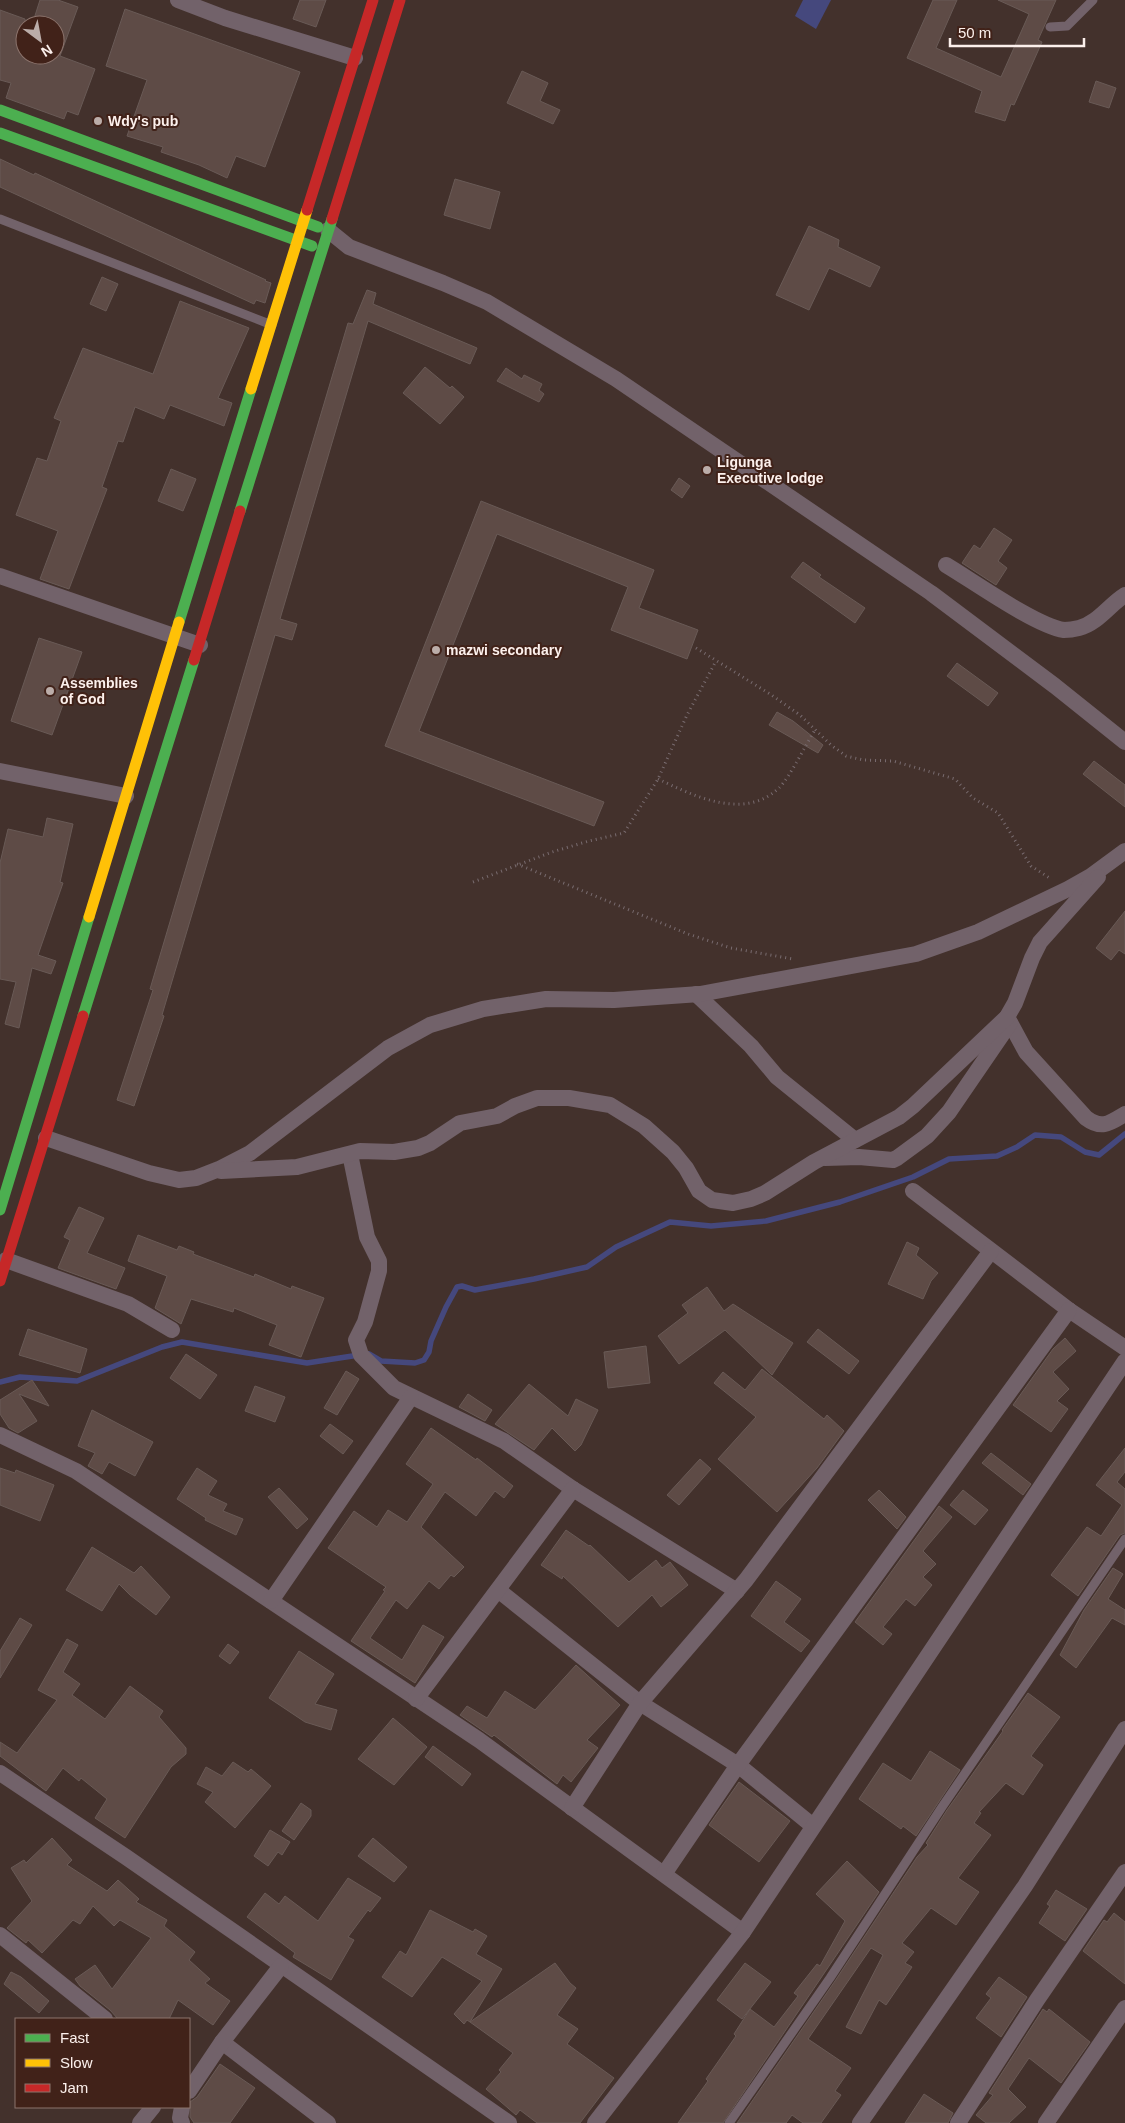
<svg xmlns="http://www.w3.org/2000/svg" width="1125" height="2123" font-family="Helvetica,sans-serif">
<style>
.water{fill:#45487d}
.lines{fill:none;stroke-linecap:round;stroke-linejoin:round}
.stream{stroke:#45487d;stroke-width:5.5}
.building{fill:#5e4b46;stroke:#695a56}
.path{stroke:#796c70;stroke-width:3;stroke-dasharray:1 4;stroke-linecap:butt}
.lane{stroke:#72626a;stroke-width:9}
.street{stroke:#72626a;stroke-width:16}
.fast{stroke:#4caf50;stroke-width:11}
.slow{stroke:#ffc107;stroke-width:11}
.jam{stroke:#c62828;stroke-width:11}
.poi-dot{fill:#bbada9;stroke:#412219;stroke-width:2}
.labels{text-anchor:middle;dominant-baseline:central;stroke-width:4;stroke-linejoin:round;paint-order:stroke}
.poi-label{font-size:14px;font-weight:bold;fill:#fcf0ec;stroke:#412219;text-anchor:start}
</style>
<rect width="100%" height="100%" fill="#43312c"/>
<path class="water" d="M803,0H831L816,29L795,16Z"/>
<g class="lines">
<g class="stream">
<path d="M369,1354L381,1361L415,1363L424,1360L429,1352L431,1341L446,1307L457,1287L462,1286L475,1290L534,1279L587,1267L616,1247L670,1222L711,1226L766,1221L840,1202L913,1177L949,1159L997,1156L1017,1147L1035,1135L1061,1137L1085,1152L1099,1155L1125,1134"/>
<path d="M0,1382L20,1377L77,1381L162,1347L182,1342L307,1363L359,1355"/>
</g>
</g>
<g class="building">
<path d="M40,0H58L78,7L60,56L95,69L78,115L67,111L64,119L6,98L11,83L0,80V10L25,19V55H55V25H32Z"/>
<path d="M300,0H326L316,27L293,19Z"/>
<path d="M933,0H957L936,48L1001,77L1029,14L998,0H1056L1038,40L1042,42L1014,105L1011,104L1005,121L975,112L982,91L907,58Z"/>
<path d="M125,9L300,72L265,167L236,156L227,178L199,165L161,152L163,147L127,136L147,80L106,66Z"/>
<path d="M522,71L548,83L540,101L560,110L553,124L507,103Z"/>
<path d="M1096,81L1116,88L1109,108L1089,102Z"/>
<path d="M0,159L34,175L35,173L266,280L265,281L271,283L265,303L256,300L254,304L0,187Z"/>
<path d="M455,179L500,192L490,229L444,215Z"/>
<path d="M809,226L839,240L838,247L880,267L870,287L829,268L809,310L776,295Z"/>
<path d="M102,277L118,284L106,311L90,304Z"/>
<path d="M367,290L376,293L373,304L477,348L470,364L368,321L280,619L297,624L292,640L275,635L162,1015L164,1016L134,1106L117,1100L153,990L150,989L348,323L353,324Z"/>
<path d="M180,301L249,328L218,398L232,403L224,426L170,405L164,419L135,407L123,442L118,441L102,487L107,489L69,589L40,579L58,531L16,515L37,458L47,461L61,421L54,418L83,348L153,374Z"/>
<path d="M425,367L450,388L452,386L464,397L440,424L403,393Z"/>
<path d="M506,368L522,379L524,375L542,384L539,390L544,394L539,402L497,381Z"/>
<path d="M171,469L196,479L183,511L158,501Z"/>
<path d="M679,478L690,486L682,498L671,490Z"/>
<path d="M481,501L654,570L639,608L698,630L687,659L611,630L628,587L497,534L419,731L604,802L594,826L385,746Z"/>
<path d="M994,528L1012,540L998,561L1007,568L996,585L962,563L974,545L980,549Z"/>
<path d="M803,562L821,575L819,577L865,608L855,623L791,577Z"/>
<path d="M39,638L82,652L52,735L11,721Z"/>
<path d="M957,663L998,693L988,706L947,676Z"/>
<path d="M777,712L793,721L823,745L818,753L769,725Z"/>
<path d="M1094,761L1125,785V807L1083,774Z"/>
<path d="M47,818L73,824L60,882L63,883L38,955L56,961L51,974L32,968L19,1028L5,1024L16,982L0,979V863L8,829L43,837Z"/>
<path d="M1125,911V954L1119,950L1111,960L1096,948Z"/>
<path d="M79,1207L104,1218L87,1253L125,1268L116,1289L58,1268L70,1240L64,1237Z"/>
<path d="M138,1235L177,1250L179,1246L194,1252L193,1254L254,1277L255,1274L291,1289L292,1286L324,1298L301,1357L269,1345L277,1325L234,1308L233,1312L191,1299L181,1324L155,1308L167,1276L128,1261Z"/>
<path d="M907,1242L919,1248L916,1255L938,1273L931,1281L923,1299L888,1284Z"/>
<path d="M707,1287L724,1311L733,1304L793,1343L772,1375L725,1330L679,1364L658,1336L688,1313L682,1305Z"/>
<path d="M28,1329L87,1349L80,1373L19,1355Z"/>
<path d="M818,1329L859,1361L849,1374L807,1342Z"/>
<path d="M1065,1338L1076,1351L1053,1372L1069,1389L1057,1401L1068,1409L1051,1432L1013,1405L1053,1349Z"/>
<path d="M646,1346L650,1383L608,1388L604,1352Z"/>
<path d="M186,1354L217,1375L200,1399L170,1378Z"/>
<path d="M762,1369L824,1419L827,1415L844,1431L817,1468L777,1512L718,1459L756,1417L714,1383L723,1372L745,1390Z"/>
<path d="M346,1371L359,1379L337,1415L324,1408Z"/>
<path d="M32,1380L49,1406L19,1394L37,1421L18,1433L9,1428L0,1414V1400Z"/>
<path d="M529,1384L568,1416L576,1399L598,1410L581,1445L575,1451L552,1428L534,1450L495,1424Z"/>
<path d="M255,1386L285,1397L275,1422L245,1411Z"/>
<path d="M468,1394L492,1410L485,1421L459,1407Z"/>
<path d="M92,1410L153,1442L135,1476L109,1462L102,1474L88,1466L95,1453L78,1446Z"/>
<path d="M330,1424L353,1441L343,1454L320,1436Z"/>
<path d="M431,1428L476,1460L477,1458L513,1486L504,1498L495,1491L476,1516L445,1492L421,1527L464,1567L454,1577L451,1575L439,1589L429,1581L407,1609L396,1600L370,1638L402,1660L423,1625L444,1637L415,1683L351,1641L385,1591L383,1590L386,1587L328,1548L354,1511L377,1527L388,1510L407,1522L433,1484L406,1464Z"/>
<path d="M1125,1448V1472L1117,1482L1125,1489V1533L1120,1535L1078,1596L1051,1575L1087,1527L1101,1536L1122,1505L1096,1485Z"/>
<path d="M991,1453L1031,1484L1023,1495L982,1463Z"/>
<path d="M700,1459L711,1469L679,1505L667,1495Z"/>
<path d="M0,1468L15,1473L16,1470L54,1485L40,1521L0,1505Z"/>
<path d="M197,1468L217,1481L208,1495L227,1504L223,1511L243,1519L236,1535L205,1520L206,1518L177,1499Z"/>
<path d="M279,1488L308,1519L297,1529L268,1497Z"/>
<path d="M879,1490L906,1517L897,1529L868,1500Z"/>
<path d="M963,1490L988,1510L975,1525L950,1505Z"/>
<path d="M939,1506L952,1517L923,1551L936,1564L923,1577L932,1585L915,1606L906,1599L883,1627L892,1634L883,1645L855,1622Z"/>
<path d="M566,1530L589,1546L590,1545L629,1582L656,1560L662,1568L670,1562L688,1585L661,1607L652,1595L618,1627L563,1576L562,1579L541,1565Z"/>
<path d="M92,1547L134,1573L141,1566L170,1597L156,1615L130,1595L119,1584L102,1611L66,1590Z"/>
<path d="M1113,1568L1123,1574L1108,1599L1125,1610V1625L1112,1618L1076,1668L1060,1655L1084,1610Z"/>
<path d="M776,1581L801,1599L784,1622L810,1641L801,1652L751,1616Z"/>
<path d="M20,1618L32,1625L0,1678V1651Z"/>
<path d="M67,1639L78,1645L63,1672L80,1684L72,1695L105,1719L130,1686L163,1711L159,1717L186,1748V1754L171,1767L125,1838L95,1818L107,1799L81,1778L79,1781L63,1768L46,1791L0,1756V1742L17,1753L57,1700L38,1690Z"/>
<path d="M228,1644L239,1652L230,1664L219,1656Z"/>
<path d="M299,1651L334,1674L315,1704L337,1710L331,1730L305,1722L269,1698Z"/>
<path d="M576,1665L620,1705L587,1740L598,1748L571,1782L563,1775L557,1784L494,1735L492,1737L460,1715L467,1706L487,1718L505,1691L535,1710Z"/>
<path d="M1028,1693L1060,1717L1031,1756L1043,1765L1023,1795L1006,1783L979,1812L981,1813L974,1823L991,1835L958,1878L979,1892L956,1925L931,1908L902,1943L914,1952L905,1963L912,1967L886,2005L879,2000L861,2034L846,2027L883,1955L871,1948L808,2039L851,2068L835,2091L841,2095L821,2123H803L792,2115L786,2123H737L835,1981L917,1857L928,1845L926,1843L947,1810L1003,1731L1002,1730Z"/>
<path d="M393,1718L427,1747L394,1785L358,1759Z"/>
<path d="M433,1746L471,1774L462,1786L425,1757Z"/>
<path d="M930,1751L960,1770L916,1836L903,1826L901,1829L859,1799L883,1763L911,1781Z"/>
<path d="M233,1762L248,1772L251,1769L271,1786L235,1828L205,1802L213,1792L197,1784L206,1767L222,1776Z"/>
<path d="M739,1782L790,1821L759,1862L709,1825Z"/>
<path d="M301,1803L311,1810V1816L294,1840L282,1831Z"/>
<path d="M270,1830L290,1842L282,1855L278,1852L268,1866L254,1856Z"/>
<path d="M52,1838L72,1860L67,1865L107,1891L118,1880L139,1899L136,1902L167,1920L164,1926L195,1952L189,1960L210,1979L205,1983L230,2001L213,2025L178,2000L169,2019H118L110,2010L80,1986L75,1979L95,1965L112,1989L151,1938L120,1920L114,1926L93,1906L80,1924L73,1920L42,1953L28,1940L26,1943L7,1928L32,1901L11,1868L24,1860L26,1863Z"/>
<path d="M373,1838L407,1867L394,1882L358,1856Z"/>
<path d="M847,1861L879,1892L723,2123H678L708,2081L706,2079L736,2036L734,2034L750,2009L774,2027L798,1996L794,1993L817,1964L820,1966L845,1921L816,1894Z"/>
<path d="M348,1878L381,1898L370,1912L368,1910L348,1937L354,1940L331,1980L293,1957L295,1953L247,1917L265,1893L279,1904L285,1896L318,1921Z"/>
<path d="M1056,1890L1087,1909L1065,1941L1039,1923L1050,1906L1047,1904Z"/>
<path d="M430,1910L473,1932L475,1929L487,1936L476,1954L502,1969L470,2022L467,2020L464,2024L454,2014L482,1981L442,1957L412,1997L382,1977L400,1951L406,1955Z"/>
<path d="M1114,1913L1125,1922V1984L1083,1951L1104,1920L1107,1922Z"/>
<path d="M555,1963L570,1983L576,1988L557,2015L578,2029L567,2044L614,2078L580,2123H537L520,2110L516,2115L486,2089L501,2072L499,2070L513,2053L470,2022Z"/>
<path d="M745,1963L771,1982L742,2019L717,2000Z"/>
<path d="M11,1972L21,1977L49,2001L39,2013L4,1984Z"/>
<path d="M999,1977L1027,1997L1001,2037L976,2018L991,1998L986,1994Z"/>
<path d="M1043,2009L1047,2012L1049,2009L1090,2042L1061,2083L1029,2058L1008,2089L1026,2107L1009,2123H986L976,2115L993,2095L989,2093Z"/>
<path d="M220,2064L255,2088L230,2123H194L190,2117V2102L197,2097Z"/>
<path d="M924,2094L953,2113L948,2123H905Z"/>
</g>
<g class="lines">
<g class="path">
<path d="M696,648L770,694L800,715L831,745L846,756L863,760L893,761L955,779L973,798L998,813L1031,866L1051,879"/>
<path d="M658,779C694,796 744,821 779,788C790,777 806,744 815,730"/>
<path d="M517,864L688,934L731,948L793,959"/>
<path d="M473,882L552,852L589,841L624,833L658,779L687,715L716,661"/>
</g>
<g class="lane">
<path d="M1050,27L1067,26L1093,0"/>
<path d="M0,219L272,325"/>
<path d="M729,2123L830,1978L942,1807L1125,1539"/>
</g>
<g class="street">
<path d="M178,0L225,18L355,58"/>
<path d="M328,230L349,247L443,283L487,302L616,379L931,593L1055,686L1125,742"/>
<path d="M946,565C973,581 1036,626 1064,630C1068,630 1075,629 1079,628C1098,623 1109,605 1125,595"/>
<path d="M0,576L200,645"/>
<path d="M0,771L126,796"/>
<path d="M696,994L751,1046L777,1077L855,1140"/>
<path d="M1007,1017L1026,1052L1086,1118C1102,1130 1110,1123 1125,1114"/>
<path d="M46,1138L149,1173L179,1180L196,1178L219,1169L250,1153L388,1048L430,1025L483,1009L546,999L614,1000L700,994L916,954L978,932L1068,889L1091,876L1125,851"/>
<path d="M350,1154L367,1237L379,1261V1271L365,1322L356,1340L361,1355L394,1388L504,1441L573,1489L737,1591"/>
<path d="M825,1158L859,1157L893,1160L897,1158L927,1136L949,1112L1010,1023"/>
<path d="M221,1171L297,1167L360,1151L394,1152L418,1148L430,1143L460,1123L497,1116L515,1106L537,1098H569L610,1105L644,1126L673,1152L686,1168L699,1191L712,1200L733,1203L751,1199L765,1193L814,1162L899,1117L913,1106L1007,1017L1015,1003L1032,958L1040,942L1098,877"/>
<path d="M913,1191L1069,1310L1125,1348"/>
<path d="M6,1260L128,1304L172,1330"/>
<path d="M0,1435L76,1471L479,1740L743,1932"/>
<path d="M498,1590L640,1703L738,1765L813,1826"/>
<path d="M271,1601L411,1397"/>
<path d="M416,1699L573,1489"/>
<path d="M0,1773L126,1857L509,2123"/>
<path d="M572,1808L640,1703L746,1580L991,1251"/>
<path d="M664,1874L738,1765L1069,1310"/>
<path d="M0,1935L105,2019"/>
<path d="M222,2042L328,2123"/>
<path d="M189,2091L222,2042L281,1966"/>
<path d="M140,2123L153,2107"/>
<path d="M182,2123L180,2118L182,2107"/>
<path d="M595,2123L743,1932L1125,1361"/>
<path d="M860,2123L1025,1886L1125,1729"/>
<path d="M958,2123L1037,2000L1125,1872"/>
<path d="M1046,2123L1125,2008"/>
</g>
<g class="fast">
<path d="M0,110L318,227"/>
<path d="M0,133L312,246"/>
<path d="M240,511L332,219"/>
<path d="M179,622L251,389"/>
<path d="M83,1016L194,660"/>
<path d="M0,1210L89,917"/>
</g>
<g class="slow">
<path d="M251,389L307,210"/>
<path d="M89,917L179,622"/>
</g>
<g class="jam">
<path d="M307,210L373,0"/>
<path d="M332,219L400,0"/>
<path d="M194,660L240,511"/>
<path d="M0,1281L83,1016"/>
</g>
</g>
<g class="poi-dot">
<circle cx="98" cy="121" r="5"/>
<circle cx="707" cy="470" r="5"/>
<circle cx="436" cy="650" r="5"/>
<circle cx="50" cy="691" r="5"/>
</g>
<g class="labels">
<g class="poi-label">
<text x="108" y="121">Wdy's pub</text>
<text x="717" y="462">Ligunga<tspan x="717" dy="16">Executive lodge</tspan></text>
<text x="446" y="650">mazwi secondary</text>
<text x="60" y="683">Assemblies<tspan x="60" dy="16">of God</tspan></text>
</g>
</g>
<rect x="15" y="2018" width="175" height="90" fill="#412219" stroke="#8c746d"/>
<rect x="25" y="2034" width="25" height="8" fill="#4caf50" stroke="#8c746d"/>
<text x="60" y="2043" font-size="15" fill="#fcf0ec">Fast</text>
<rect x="25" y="2059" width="25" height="8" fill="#ffc107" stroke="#8c746d"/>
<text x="60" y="2068" font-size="15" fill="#fcf0ec">Slow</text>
<rect x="25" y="2084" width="25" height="8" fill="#c62828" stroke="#8c746d"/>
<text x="60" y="2093" font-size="15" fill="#fcf0ec">Jam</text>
<g transform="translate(40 40) rotate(148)"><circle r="24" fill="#412219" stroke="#8c746d"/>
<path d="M0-4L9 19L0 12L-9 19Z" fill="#bbada9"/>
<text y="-8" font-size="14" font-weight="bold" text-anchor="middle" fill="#fcf0ec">N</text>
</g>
<path d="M950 38v8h134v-8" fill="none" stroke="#fcf0ec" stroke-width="2.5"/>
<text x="958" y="38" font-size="15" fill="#fcf0ec" stroke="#412219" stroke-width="4" paint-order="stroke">50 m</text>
</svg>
